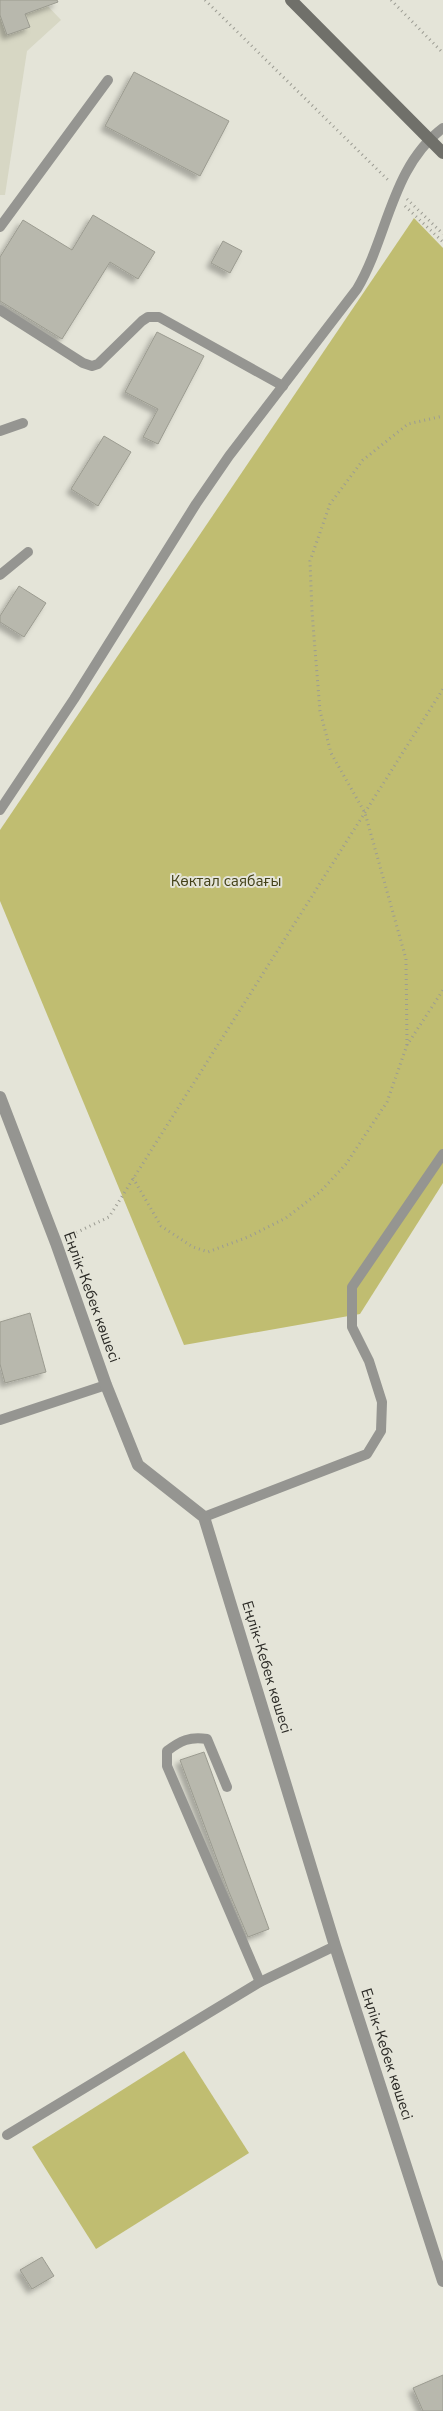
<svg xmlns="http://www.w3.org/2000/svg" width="443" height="2411" font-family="'Nunito Sans',sans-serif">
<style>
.built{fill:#d7d7c4}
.green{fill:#c0bd71}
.building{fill:#b8b8ad;stroke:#9b9b90;filter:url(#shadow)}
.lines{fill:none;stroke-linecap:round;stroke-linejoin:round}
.path{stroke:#9c9c93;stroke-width:3;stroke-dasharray:1 4;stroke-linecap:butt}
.lane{stroke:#959591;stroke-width:10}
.street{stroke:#959591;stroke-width:12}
.secondary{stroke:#70706a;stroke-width:12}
.labels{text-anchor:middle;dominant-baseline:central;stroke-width:4;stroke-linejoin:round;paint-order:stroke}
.park-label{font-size:15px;fill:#434118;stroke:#e4e4d8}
.street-label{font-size:15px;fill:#292824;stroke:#e4e4d8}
</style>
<defs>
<filter id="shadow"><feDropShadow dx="-4.5" dy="4.5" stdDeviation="2.5" flood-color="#0004"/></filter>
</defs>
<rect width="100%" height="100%" fill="#e4e4d8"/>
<path class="built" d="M0,0H42L61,20L27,51L5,195H0Z"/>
<g class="green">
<path d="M414,218L443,248V1183L360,1314L184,1345L0,901V830Z"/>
<path d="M184,2051L249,2153L96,2249L32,2147Z"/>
</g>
<g class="building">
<path d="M0,0H57L58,2L25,14L30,27L7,35L0,15Z"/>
<path d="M134,72L229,121L200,176L105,126Z"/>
<path d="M93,215L155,252L138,279L110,262L62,339L0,301V257L23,220L72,250Z"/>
<path d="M223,241L242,251L230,273L211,263Z"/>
<path d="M157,332L204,356L158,444L143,437L158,409L125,392Z"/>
<path d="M104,436L131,452L98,506L71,489Z"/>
<path d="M19,586L46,603L24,637L0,622V616Z"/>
<path d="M30,1313L46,1372L5,1383L0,1364V1322Z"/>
<path d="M204,1752L269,1929L248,1937L229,1892L180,1760Z"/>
<path d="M42,2257L54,2276L32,2289L20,2270Z"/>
<path d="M443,2375V2411H423L413,2388Z"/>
</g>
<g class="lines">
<g class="path">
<path d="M205,0L388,180"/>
<path d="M391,0L443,53"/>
<path d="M407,199L443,234"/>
<path d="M405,206L443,242"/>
<path d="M407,1045L406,959L365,813L331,753L320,711L312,612L310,561L330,504L363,460L408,424L443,416"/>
<path d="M133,1178L161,1226L193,1247L208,1252L248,1237L286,1218L321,1191L346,1164L387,1102L407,1045L443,990"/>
<path d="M67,1237L109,1217L443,689"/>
</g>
<g class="lane">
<path d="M0,227L108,80"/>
<path d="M0,310L83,363L92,366L98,364L142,321L148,317H159L283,386"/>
<path d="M0,431L23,423"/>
<path d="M0,575L28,552"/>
<path d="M0,810L74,699L196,504L229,456L357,289C388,237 391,167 443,128"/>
<path d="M0,1420L106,1385"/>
<path d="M204,1517L367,1454L381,1431L382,1402L369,1361L352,1327V1287L443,1154"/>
<path d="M227,1787L207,1739C190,1736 180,1741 167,1751V1766L260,1982"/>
<path d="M7,2135L260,1982L335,1946"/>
</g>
<path class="street" d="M0,1097L56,1243L106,1385L138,1465L204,1517L335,1946L443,2281"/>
<path class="secondary" d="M291,0L443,153"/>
</g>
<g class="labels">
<g class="park-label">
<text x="226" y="881">Көктал саябағы</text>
</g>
<g class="street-label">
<text transform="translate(92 1297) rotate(70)">Еңлік-Кебек көшесі</text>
<text transform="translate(267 1667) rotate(73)">Еңлік-Кебек көшесі</text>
<text transform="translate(387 2054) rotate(72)">Еңлік-Кебек көшесі</text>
</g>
</g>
</svg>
